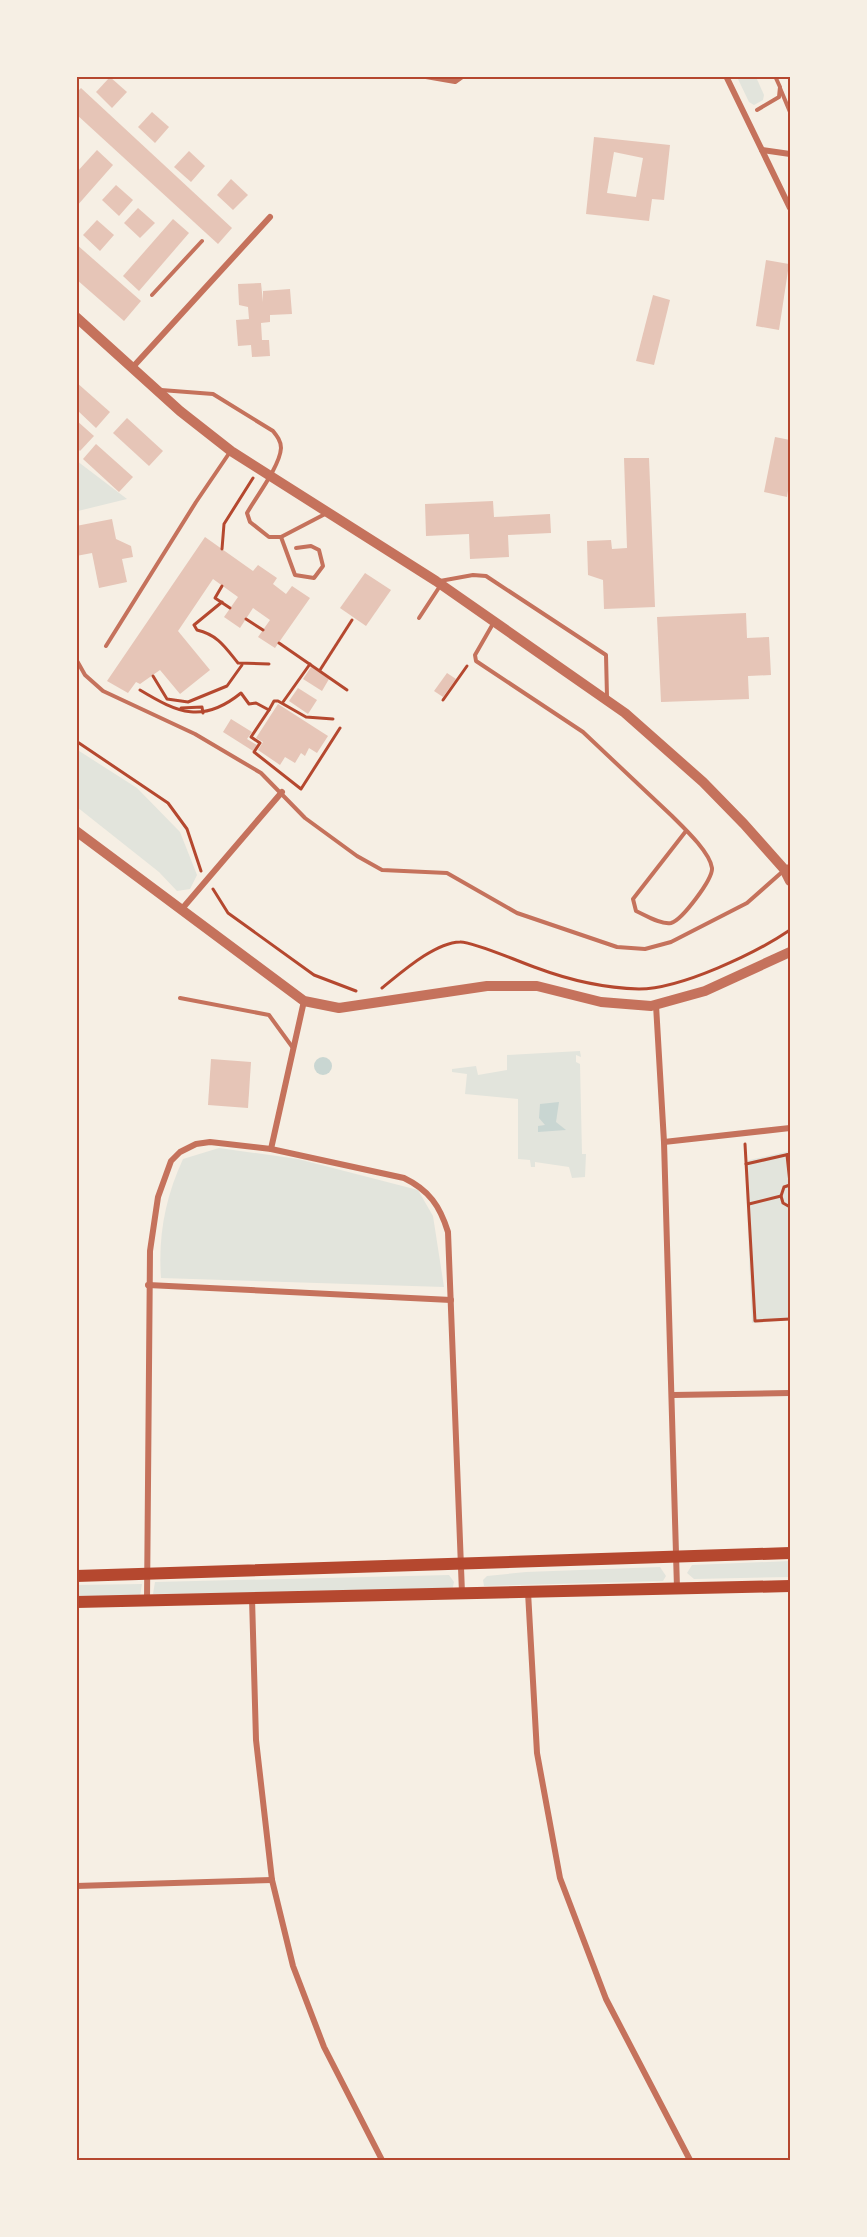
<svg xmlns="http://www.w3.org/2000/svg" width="867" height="2237" font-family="Figtree,sans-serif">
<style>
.green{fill:#e2e4dc}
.water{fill:#c9d6d2}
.building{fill:#e6c5b7;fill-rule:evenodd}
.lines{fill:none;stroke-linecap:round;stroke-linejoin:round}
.path{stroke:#b5482f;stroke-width:3}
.service{stroke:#c5725c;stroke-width:4}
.minor{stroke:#c5725c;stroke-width:6}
.tertiary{stroke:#c5725c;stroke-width:10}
.secondary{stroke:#b5482f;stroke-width:12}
.neatline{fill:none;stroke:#b5482f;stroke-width:2}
</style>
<rect width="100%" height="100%" fill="#f6efe4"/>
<g class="green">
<path d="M737,77H756L764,95L763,100L754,105L749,102Z"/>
<path d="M77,461L127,499L78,511Z"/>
<path d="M76,749L137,788L180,832L197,875L190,889L177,891L159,872L77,807Z"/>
<path d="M580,1051L581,1057L576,1055V1062L580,1064L582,1154H586L585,1177L572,1178L569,1167L535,1162V1167H531L530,1160L518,1159V1099L465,1094L467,1074L452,1072V1069L476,1066L478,1075L507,1070V1055Z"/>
<path d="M219,1148L298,1159L418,1190L433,1216L444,1287L161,1278C158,1236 165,1198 183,1159Z"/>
<path d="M790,1151V1320L752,1323L745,1161Z"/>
<path d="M790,1561V1577L694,1579L687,1573L692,1565Z"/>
<path d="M660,1567L666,1576L663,1581L484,1586L483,1580L487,1576L526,1572Z"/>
<path d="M449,1575L454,1582L452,1591L153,1594L155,1582Z"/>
<path d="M142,1584L140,1596L77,1598L76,1585Z"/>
</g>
<g class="water">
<circle cx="323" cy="1066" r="9"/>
<path d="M559,1102L556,1122L566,1130L538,1132V1126L545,1125L539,1118L540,1104Z"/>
</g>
<g class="building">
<path d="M110,77L127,92L112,108L96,92Z"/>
<path d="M81,88L232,228L218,244L76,114V93Z"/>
<path d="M152,112L169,127L155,143L138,127Z"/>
<path d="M594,137L670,145L664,200L652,199L649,221L586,214ZM614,152L643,158L636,197L607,193Z"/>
<path d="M97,150L113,165L76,207V173Z"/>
<path d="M189,151L205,166L191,182L174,167Z"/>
<path d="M231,179L248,195L233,210L217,195Z"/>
<path d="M116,185L133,200L119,216L102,200Z"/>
<path d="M138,208L155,223L140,238L124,223Z"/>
<path d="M173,219L189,233L139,291L123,276Z"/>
<path d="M97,220L114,235L100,251L83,235Z"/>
<path d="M76,244L141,301L124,321L76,279Z"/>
<path d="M766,260L789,264L779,330L756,326Z"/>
<path d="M261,283L263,302V291L290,289L292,314L270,315V322L261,323L262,340H269L270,356L252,357L251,345L238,346L236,320L249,319L248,307L239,305L238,284Z"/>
<path d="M653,295L670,300L654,365L636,361Z"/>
<path d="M76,382L110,412L96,428L76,409Z"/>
<path d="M127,418L163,451L149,466L113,433Z"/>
<path d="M76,420L94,436L80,451L76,447Z"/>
<path d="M775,437L790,440V478L787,497L764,492Z"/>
<path d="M96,444L133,477L119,492L83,459Z"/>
<path d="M624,458H649L655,607L604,609L603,580L588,575L587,541L611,540L612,549L627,548Z"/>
<path d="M493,501L494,517L550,514L551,533L508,535L509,557L470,559L469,534L426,536L425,504Z"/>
<path d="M112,519L116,539L131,546L133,557L122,559L127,582L99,588L92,553L76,556V526Z"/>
<path d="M205,537L253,571L258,565L277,578L273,584L286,594L292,586L310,598L275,648L258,637L270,620L253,608L240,628L224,617L238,597L213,579L178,631L210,670L180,694L160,670L140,684L136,682L128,693L107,681Z"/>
<path d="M365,573L391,590L366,626L340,608Z"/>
<path d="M746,613L747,638L769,637L771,675L748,676L749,699L661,702L657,617Z"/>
<path d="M311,667L329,679L322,691L303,679Z"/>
<path d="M447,673L456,679L443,697L434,691Z"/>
<path d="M298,688L317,700L308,714L289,701Z"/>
<path d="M278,704L328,736L317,753L309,748L305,756L301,753L295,763L285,757L280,765L258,750L263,742L256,738Z"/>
<path d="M231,719L252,732L247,739L257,745L253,751L223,732Z"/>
<path d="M211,1059L251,1062L248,1108L208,1105Z"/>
</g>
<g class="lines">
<g class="path">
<path d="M222,549L224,524L253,478"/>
<path d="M222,586L215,598L230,608"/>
<path d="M222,602L194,625L197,630C218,635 225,647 238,663L269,664"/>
<path d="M246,619L263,630"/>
<path d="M279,643L347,690"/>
<path d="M320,670L352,620"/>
<path d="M153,676L167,699L188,702L227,686L242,665"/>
<path d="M140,690C178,713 203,724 241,693L249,704L256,703L269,710L274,701H278L306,717L333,719"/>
<path d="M443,700L467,666"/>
<path d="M283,702L310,664"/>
<path d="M181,708L202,707L203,713"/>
<path d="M269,710L251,737L260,743L254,752L301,789L340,728"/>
<path d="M76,741L168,803L187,829L201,871"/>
<path d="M213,889L228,913L314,975L356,991"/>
<path d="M382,988C402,972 434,943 460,942C472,941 522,963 537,968C569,980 605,988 639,989C681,989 756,953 790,930"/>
<path d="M745,1144L755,1321L790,1319"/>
<path d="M787,1155L790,1183"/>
<path d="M746,1164L790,1154"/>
<path d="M790,1185L784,1187L781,1196L783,1203L790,1207"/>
<path d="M749,1204L781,1196"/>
</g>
<g class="service">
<path d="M780,88L790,112"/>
<path d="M757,110L779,97L780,87L775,76"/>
<path d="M152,295L202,241"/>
<path d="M161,390L213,394L273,431C277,436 281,441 281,448C280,466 256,497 247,513L250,522L269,537H281L327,513"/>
<path d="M281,537L295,575L314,578L323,566L319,550L311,546L296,548"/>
<path d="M440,581L473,575L486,576L606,655L607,697"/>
<path d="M419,618L440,586"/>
<path d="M494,622L475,655L476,661L583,732L672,816C683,827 710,852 712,868C713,879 682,920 671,923C661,925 645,915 636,911L633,899L686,831"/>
<path d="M106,646L196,502L230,452"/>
<path d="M76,659L85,675L103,691L195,734L261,773L305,818L357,856L382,870L447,873L517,913L617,947L645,949L671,942L747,903L790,865"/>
<path d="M180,998L269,1015L293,1048"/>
</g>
<g class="minor">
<path d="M426,76L455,81L462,76"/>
<path d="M726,76L790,208"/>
<path d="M762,150L790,154"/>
<path d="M132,368L270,217"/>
<path d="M181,910L282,792"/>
<path d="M656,1005L664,1142L677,1588"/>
<path d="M664,1142L790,1128"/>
<path d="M271,1149L304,1001"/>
<path d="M148,1285L451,1300"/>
<path d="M673,1395L790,1393"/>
<path d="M528,1592L537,1753L560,1878L606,1999L690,2160"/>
<path d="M252,1598L256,1740L272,1880L293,1966L324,2047L382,2160"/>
<path d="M147,1601L150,1251L158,1197L171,1161L180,1152L196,1144L210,1142L271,1149L404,1178C429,1190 440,1206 448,1232L462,1593"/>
<path d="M76,1886L272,1880"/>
</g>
<g class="tertiary">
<path d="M76,317L180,411L231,451L436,581L625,713L703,782L744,824L784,869L790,881"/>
<path d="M76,831L304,1001L339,1008L487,986H537L601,1002L651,1006L705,991L790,952"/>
</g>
<g class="secondary">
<path d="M76,1576L790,1553"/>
<path d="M76,1602L790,1586"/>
</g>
</g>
<rect width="867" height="2237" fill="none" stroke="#f6efe4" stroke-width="156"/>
<rect x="78" y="78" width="711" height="2081" class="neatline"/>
</svg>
